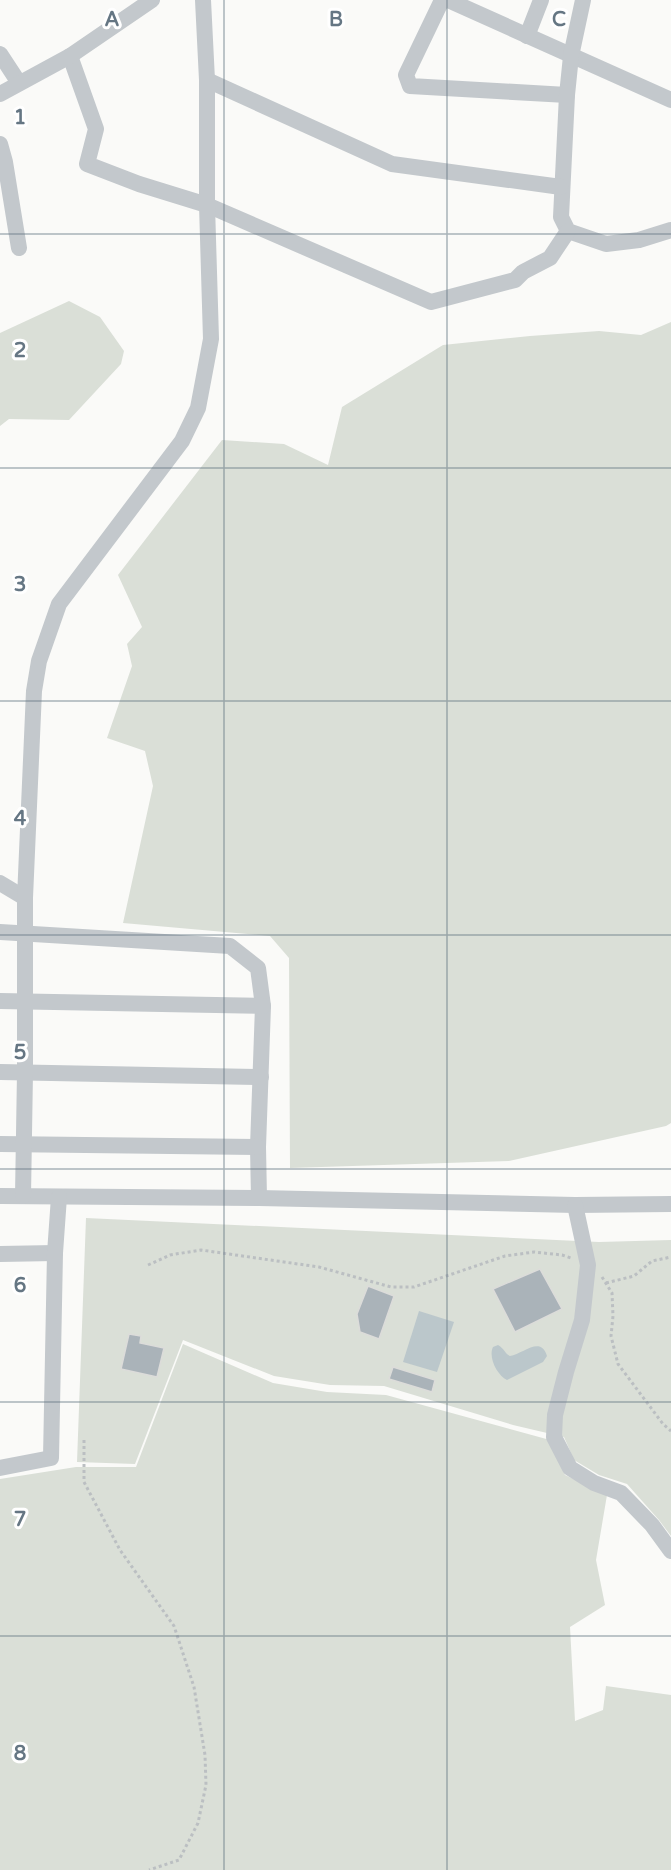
<svg xmlns="http://www.w3.org/2000/svg" width="671" height="1870" font-family="'Varela Round',sans-serif">
<style>
.green{fill:#dadfd7}
.water{fill:#bbc7cb}
.building{fill:#aab3b9;stroke:#dcdcda;stroke-width:1.5}
.lines{fill:none;stroke-linecap:round;stroke-linejoin:round}
.path{stroke:#bbbfc2;stroke-width:3;stroke-dasharray:3 3;stroke-linecap:butt}
.minor{stroke:#c3c8cc;stroke-width:16}
.grid{fill:none;stroke:#657683;stroke-width:1.5;stroke-opacity:0.55}
.grid-label{font-size:20px;text-anchor:middle;font-weight:bold;fill:#657683;stroke:#fff;stroke-width:6;stroke-linejoin:round;paint-order:stroke}
</style>
<rect width="100%" height="100%" fill="#fafaf8"/>
<g class="green">
<path d="M69,301L100,317L124,351L121,364L69,420L9,419L0,426V333Z"/>
<path d="M671,322V1123L666,1126L509,1161L290,1168L289,958L270,936L123,923L153,786L145,751L107,738L132,666L127,644L142,627L118,575L222,440L284,444L328,465L342,407L443,345L530,336L599,331L641,335Z"/>
<path d="M86,1218L599,1242L671,1240V1536L659,1520L627,1484L599,1475L574,1460L564,1437L513,1425L384,1386L330,1385L274,1376L183,1340L135,1464L77,1462Z"/>
<path d="M183,1344L273,1383L327,1392L386,1395L550,1440L565,1475L607,1495L596,1560L605,1605L570,1627L575,1721L603,1710L606,1686L671,1695V1870H0V1479L76,1467H136Z"/>
</g>
<g class="water">
<path d="M419,1311L454,1322L437,1372L403,1362Z"/>
<path d="M498,1345C505,1349 505,1354 510,1356C523,1354 541,1335 547,1356L543,1362L507,1380C497,1375 488,1357 493,1347Z"/>
</g>
<g class="building">
<path d="M540,1269L562,1309L515,1332L493,1289Z"/>
<path d="M368,1286L394,1296L379,1339L360,1332L357,1314Z"/>
<path d="M129,1334L141,1336L140,1343L164,1348L157,1377L121,1369Z"/>
<path d="M393,1367L435,1380L432,1392L389,1379Z"/>
</g>
<g class="lines">
<g class="path">
<path d="M148,1265L170,1255L201,1250L319,1267L391,1287H414L505,1256L534,1252L562,1255L571,1258"/>
<path d="M602,1277L612,1293L613,1316L611,1336L618,1364L663,1424L671,1431"/>
<path d="M606,1283L634,1276L652,1261L671,1257"/>
<path d="M84,1440V1482L120,1550L174,1626L194,1687L205,1755L206,1785L198,1823L179,1860L149,1870"/>
</g>
<g class="minor">
<path d="M442,0L406,75L410,86L567,95"/>
<path d="M448,0L671,100"/>
<path d="M583,0L571,56L567,95L561,217L568,231L606,244L639,240L671,230"/>
<path d="M527,36L541,0"/>
<path d="M0,54L19,83"/>
<path d="M70,56L96,129L87,164L139,184L207,205L431,302L515,280L523,272L550,258L568,231"/>
<path d="M207,80L392,164L561,187"/>
<path d="M0,94L70,56L152,0"/>
<path d="M0,144L5,162L19,248"/>
<path d="M0,883L25,898"/>
<path d="M0,932L230,946L258,968L263,1006L258,1147L259,1198"/>
<path d="M0,1001L263,1006"/>
<path d="M0,1072L261,1077"/>
<path d="M0,1144L258,1147"/>
<path d="M0,1196L259,1198L575,1205L671,1204"/>
<path d="M23,1196L25,1072V898L34,691L39,661L59,604L182,441L198,408L211,339L207,205V80L203,0"/>
<path d="M575,1205L588,1265L582,1320L566,1372L555,1415L554,1437L570,1468L594,1483L621,1493L652,1525L671,1551"/>
<path d="M0,1254L55,1253"/>
<path d="M0,1468L51,1458L55,1253L59,1197"/>
</g>
</g>
<path class="grid" d="M224,0V1870M447,0V1870M0,234H671M0,468H671M0,701H671M0,935H671M0,1169H671M0,1402H671M0,1636H671"/>
<g class="grid-label">
<text x="112" y="26">A</text>
<text x="336" y="26">B</text>
<text x="559" y="26">C</text>
<text x="20" y="124">1</text>
<text x="20" y="357">2</text>
<text x="20" y="591">3</text>
<text x="20" y="825">4</text>
<text x="20" y="1059">5</text>
<text x="20" y="1292">6</text>
<text x="20" y="1526">7</text>
<text x="20" y="1760">8</text>
</g>
</svg>
